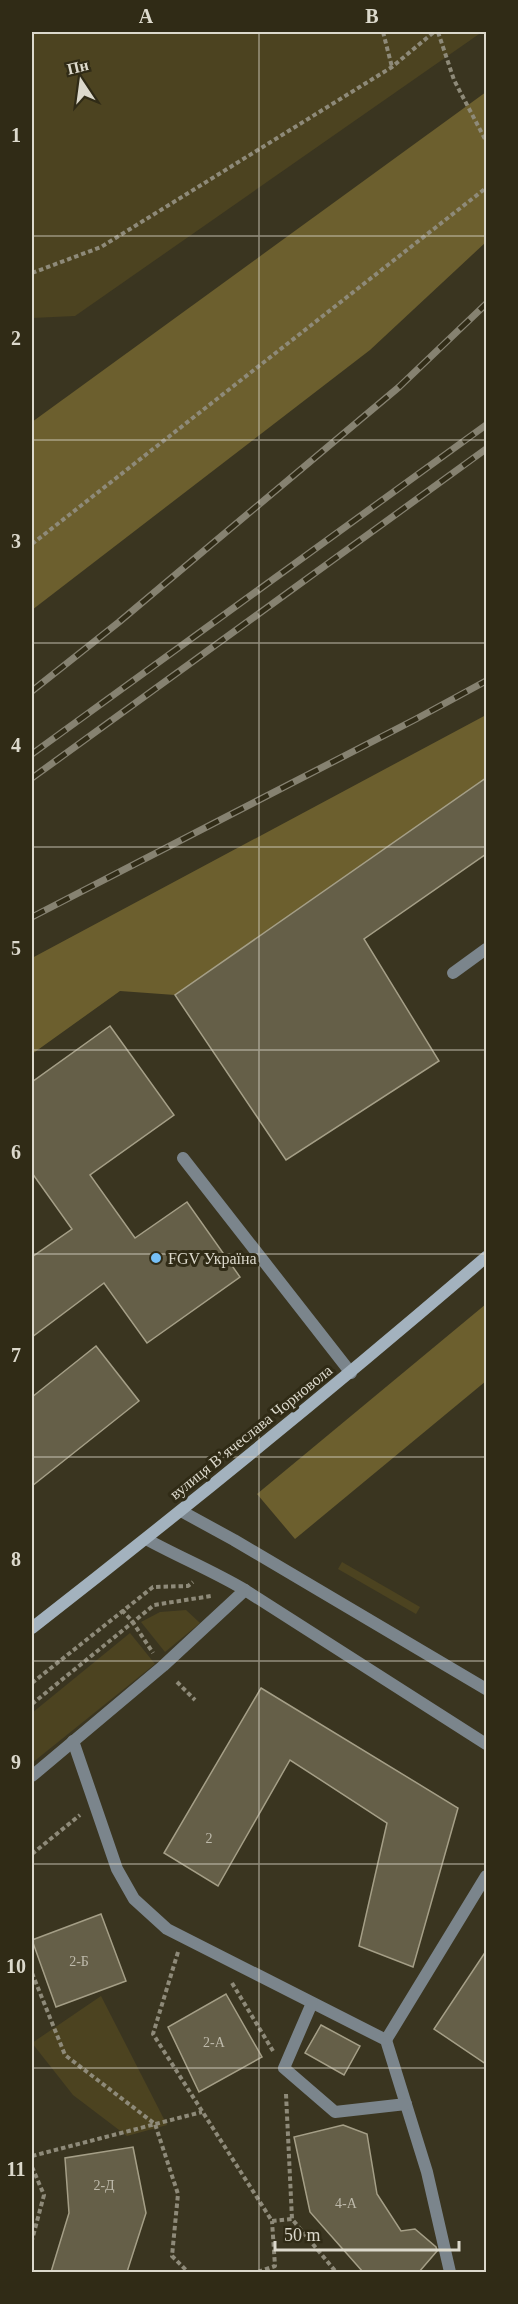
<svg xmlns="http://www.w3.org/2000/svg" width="518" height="2304" font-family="'Times New Roman',serif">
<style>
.green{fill:#4c4320}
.forest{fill:#6c5f2e}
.building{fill:#655f48;stroke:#a59f87;stroke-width:1.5}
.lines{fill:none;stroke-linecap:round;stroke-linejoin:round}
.path{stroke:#8e8a79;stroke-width:4;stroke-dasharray:4.5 3;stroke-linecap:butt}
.service{stroke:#7b858c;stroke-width:12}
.secondary{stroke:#a3b2be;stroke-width:12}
.rail-casing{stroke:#868271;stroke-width:7}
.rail{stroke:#302b16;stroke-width:4.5;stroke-dasharray:14;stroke-linecap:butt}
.grid{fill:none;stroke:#dcd9cc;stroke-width:1.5;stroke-opacity:0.55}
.poi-dot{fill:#76c0f7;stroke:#302b16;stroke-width:2}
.labels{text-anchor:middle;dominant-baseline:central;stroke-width:6;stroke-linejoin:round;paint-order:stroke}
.number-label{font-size:14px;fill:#bebaab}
.poi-label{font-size:16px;fill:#dcd9cc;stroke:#302b16;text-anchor:start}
.street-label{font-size:16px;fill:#dcd9cc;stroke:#302b16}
.neatline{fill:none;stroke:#dcd9cc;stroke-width:2}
.grid-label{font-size:20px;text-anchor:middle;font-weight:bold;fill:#dcd9cc}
</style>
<rect width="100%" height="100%" fill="#3a3520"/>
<g class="green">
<path d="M32,32H482L75,316L32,318Z"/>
<path d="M342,1562L420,1607L416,1614L338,1569Z"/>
<path d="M186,1610L200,1623L165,1652L141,1622L160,1612Z"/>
<path d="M130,1633L155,1664L32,1763V1713Z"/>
<path d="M101,1996L167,2125L127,2136L73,2095L32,2043Z"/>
</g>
<g class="forest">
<path d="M486,92V242L370,350L32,610V422Z"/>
<path d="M486,715V778L175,995L120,991L32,1054V958Z"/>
<path d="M486,1304V1381L295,1539L257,1494Z"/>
</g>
<g class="building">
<path d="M486,778V854L364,939L439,1061L286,1160L175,995Z"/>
<path d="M110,1026L174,1115L90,1175L135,1238L187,1202L240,1277L147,1343L104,1283L32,1337V1257L72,1229L32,1173V1082Z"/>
<path d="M96,1346L139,1401L32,1486V1397Z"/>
<path d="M261,1688L458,1808L413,1967L359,1946L387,1823L290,1760L218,1886L164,1853Z"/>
<path d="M101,1914L126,1981L56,2007L32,1940Z"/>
<path d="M486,1951V2064L434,2029Z"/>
<path d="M226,1994L262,2057L199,2092L168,2027Z"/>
<path d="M321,2025L360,2046L344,2075L305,2053Z"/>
<path d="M343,2125L367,2134L377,2194L401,2231L415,2229L436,2247L437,2251L419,2272H363L310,2212L294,2137Z"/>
<path d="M133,2147L146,2213L127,2272H51L69,2213L65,2158Z"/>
</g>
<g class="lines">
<g class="path">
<path d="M383,32L392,67"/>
<path d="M438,32L454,80L486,141"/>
<path d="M32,273L101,247L392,67L434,32"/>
<path d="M32,544L486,188"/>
<path d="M122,1610L132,1621L153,1653"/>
<path d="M177,1682L195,1700"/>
<path d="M32,1683L153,1587L188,1586L193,1582"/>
<path d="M32,1704L154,1605L211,1596"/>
<path d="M32,1854L80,1815"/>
<path d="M178,1952L153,2034L272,2221L292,2219L336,2272"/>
<path d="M32,1973L65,2055L155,2124L178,2194L172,2256L188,2272"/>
<path d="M232,1983L273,2051"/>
<path d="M286,2094L292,2219"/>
<path d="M32,2156L202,2112"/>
<path d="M32,2167L44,2195L32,2240"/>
<path d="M258,2272L275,2266L272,2221"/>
</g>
<g class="service">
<path d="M453,973L486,949"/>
<path d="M183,1158L351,1373"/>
<path d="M181,1511L234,1540L486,1689"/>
<path d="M245,1590L486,1744"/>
<path d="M73,1741L117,1869L134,1899L167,1929L386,2040L427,2172L450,2272"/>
<path d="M32,1776L163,1666L245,1590C213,1571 179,1557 146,1539"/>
<path d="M312,2003L284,2068L335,2112L406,2104"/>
<path d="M386,2040L486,1876"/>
</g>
<path class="secondary" d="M32,1628C186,1508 338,1384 486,1257"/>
<defs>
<g id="rail">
<path d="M32,691L119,622L399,387L486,304"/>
<path d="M32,754L486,425"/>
<path d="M32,778L486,449"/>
<path d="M32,917L416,719L486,681"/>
</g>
</defs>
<use href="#rail" class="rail-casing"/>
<use href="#rail" class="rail"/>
</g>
<path class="grid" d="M259,32V2272M32,236H486M32,440H486M32,643H486M32,847H486M32,1050H486M32,1254H486M32,1457H486M32,1661H486M32,1864H486M32,2068H486"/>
<circle class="poi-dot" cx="156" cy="1258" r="6"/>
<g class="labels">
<g class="number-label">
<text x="209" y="1838">2</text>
<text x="79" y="1961">2-Б</text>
<text x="214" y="2042">2-А</text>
<text x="104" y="2185">2-Д</text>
<text x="346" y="2203">4-А</text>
</g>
<g class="poi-label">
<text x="168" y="1258">FGV Україна</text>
</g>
<g class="street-label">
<text transform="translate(251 1432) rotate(-39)">вулиця Вʼячеслава Чорновола</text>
</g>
</g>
<rect width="518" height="2304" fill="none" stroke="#302b16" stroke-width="66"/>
<g transform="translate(81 81) rotate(347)" stroke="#302b16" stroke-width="4.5" paint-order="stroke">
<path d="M0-4.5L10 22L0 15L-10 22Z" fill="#dcd9cc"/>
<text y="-9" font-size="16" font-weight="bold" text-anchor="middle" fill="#dcd9cc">Пн</text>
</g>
<path d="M275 2241v9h184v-9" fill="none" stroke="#dcd9cc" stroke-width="3"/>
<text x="284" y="2241" font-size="18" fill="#dcd9cc" stroke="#302b16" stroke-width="4.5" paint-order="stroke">50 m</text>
<rect x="33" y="33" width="452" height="2238" class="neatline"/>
<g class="grid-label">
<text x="146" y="23">A</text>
<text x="372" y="23">B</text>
<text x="16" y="142">1</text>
<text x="16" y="345">2</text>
<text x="16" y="548">3</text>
<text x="16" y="752">4</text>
<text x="16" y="955">5</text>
<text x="16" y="1159">6</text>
<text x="16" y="1362">7</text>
<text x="16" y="1566">8</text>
<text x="16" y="1769">9</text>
<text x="16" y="1973">10</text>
<text x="16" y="2176">11</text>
</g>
</svg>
